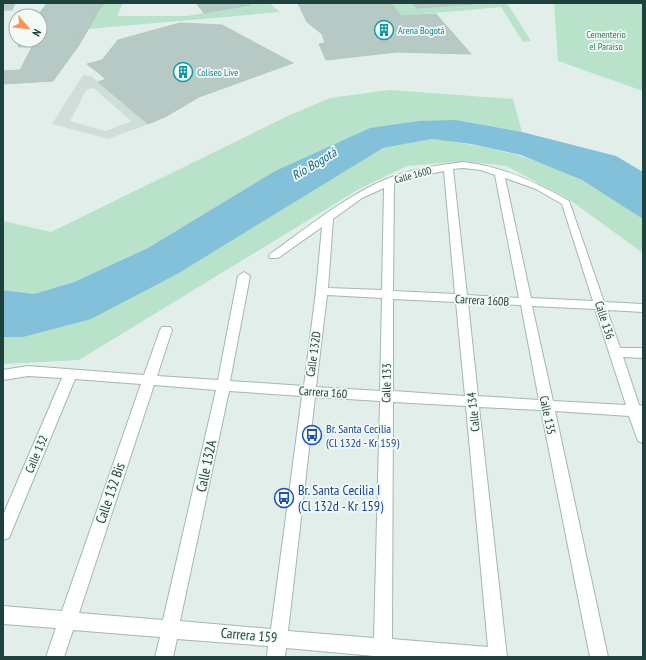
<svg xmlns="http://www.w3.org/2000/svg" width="646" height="660" font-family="'PT Sans Narrow',sans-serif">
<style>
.built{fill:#d0ded9;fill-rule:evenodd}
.green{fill:#b8e2c9}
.water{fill:#83c0d9}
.building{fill:#b7c9c4;stroke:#b3c8c2}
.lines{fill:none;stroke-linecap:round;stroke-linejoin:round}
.minor-casing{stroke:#a4b7b3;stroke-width:2}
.minor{fill:#fff;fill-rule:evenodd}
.labels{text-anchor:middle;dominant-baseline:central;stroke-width:3.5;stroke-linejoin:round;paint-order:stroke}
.far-culture-label{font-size:10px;fill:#0d838f;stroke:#f3faf7;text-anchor:start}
.far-park-label{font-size:10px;fill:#257d53;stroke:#f3faf7}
.far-street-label{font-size:10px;fill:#1f413d;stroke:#f3faf7}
.street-label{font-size:12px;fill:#1f413d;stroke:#f3faf7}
.transit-label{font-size:12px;fill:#164399;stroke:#f3faf7;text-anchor:start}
.water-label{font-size:13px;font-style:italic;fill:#126285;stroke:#f3faf7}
.near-street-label{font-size:14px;fill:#1f413d;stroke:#f3faf7}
.near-transit-label{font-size:14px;fill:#164399;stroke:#f3faf7;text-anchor:start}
</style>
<rect width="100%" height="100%" fill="#e2eeea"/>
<path class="built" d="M83,75L91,76L148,124L108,139L52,124ZM94,88L131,121H132L105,131L70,121L86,90Z"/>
<g class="green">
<path d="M105,3H123L117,16H187L250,5L248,3H269L280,12L88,29Z"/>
<path d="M391,3H412L417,8L473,3H507L531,41L523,42L501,7L401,16Z"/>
<path d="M554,3H643V91L558,61Z"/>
<path d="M390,90L513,99L522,132L456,120L370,128L275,171L148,248L74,282L34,294L3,290V221L51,232L290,115L330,98Z"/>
<path d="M432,139C484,145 533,156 581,180C603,190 623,206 643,219V253L567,198L506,166L465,161L407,166L359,189L79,360L3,364V337H23L179,273L383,148Z"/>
</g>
<path class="water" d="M456,120L522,132L616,156L643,172V219L582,180L521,155L471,144L432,139L383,148L179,273L91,319L23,337H3V290L34,294L74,282L148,248L275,171L370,128L419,121Z"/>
<g class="building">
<path d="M3,3H15L12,10H3Z"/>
<path d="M47,3H105L100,9L42,10Z"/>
<path d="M196,3H248L250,5L204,13Z"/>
<path d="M298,3H391L401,16L436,14L471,54L397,52L326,60L319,44L325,43L322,34L307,22Z"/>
<path d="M412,3H473V4L417,8Z"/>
<path d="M100,9L93,21H40V16H37L42,10Z"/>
<path d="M40,21H93L86,33L40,34Z"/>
<path d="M180,23L222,25L293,63L199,97L165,117L148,124L98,82L106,79L87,64L102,60L118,40Z"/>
<path d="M86,33L79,45L18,47L21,40H40V34Z"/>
<path d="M79,45L53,81L3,84V71L20,70L32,47Z"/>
</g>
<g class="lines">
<defs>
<path id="minor" d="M463,162C501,166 536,182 569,201L604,302L643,304V312L607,310L620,348H643V358L623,357L639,405L643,406V443L638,441L629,416L555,411L608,657H590L541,410L479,407L507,657H374V656L286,648L285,657H267L268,646L177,639L173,657H155L160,637L73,630L64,657H46L56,628L3,624V606L62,611L141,384L75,379L11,533L9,538L3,540V515L62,378L28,376L3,380V370L28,366L144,375L160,330L162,327H170L172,330L157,376L218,380L238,276L244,272L250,276L230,381L304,386L316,291L322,227L278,258H270L269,256L270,254C310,226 351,191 397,175C418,168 441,165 463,162ZM463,168L481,170L495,175L519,298L467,295L453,169ZM444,171L455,294L393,291L394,183L403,179ZM505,178L536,189L562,204L593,301L531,298ZM384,188L382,290L328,288L333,219L362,198ZM327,295L382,298L380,391L316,387ZM393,299L456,302L465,396L393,391ZM468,303L521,305L539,400L478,396ZM532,306L595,309L626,405L553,401ZM154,385L216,390L163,620L79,613ZM229,391L302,396L271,629L180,621ZM315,397L380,401L374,638L288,631ZM393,402L466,406L488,647L392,639Z"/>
</defs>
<use href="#minor" class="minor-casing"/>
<use href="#minor" class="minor"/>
</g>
<defs>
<symbol id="building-ring" viewBox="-11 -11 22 22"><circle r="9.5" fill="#f3faf7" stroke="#0f9aa8" stroke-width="1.5"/><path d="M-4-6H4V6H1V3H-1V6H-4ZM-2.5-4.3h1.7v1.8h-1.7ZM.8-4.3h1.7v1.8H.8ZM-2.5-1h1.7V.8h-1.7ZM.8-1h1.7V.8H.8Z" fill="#0f9aa8"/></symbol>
<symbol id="bus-ring" viewBox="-11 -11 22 22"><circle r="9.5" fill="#f3faf7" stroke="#1a4fb4" stroke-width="1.5"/><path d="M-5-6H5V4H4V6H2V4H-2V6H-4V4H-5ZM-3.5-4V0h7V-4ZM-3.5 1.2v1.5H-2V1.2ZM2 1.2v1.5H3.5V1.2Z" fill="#1a4fb4"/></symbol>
</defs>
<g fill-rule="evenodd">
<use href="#building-ring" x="373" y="19" width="22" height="22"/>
<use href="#building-ring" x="172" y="61" width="22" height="22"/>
<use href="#bus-ring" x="301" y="424" width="22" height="22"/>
<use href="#bus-ring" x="273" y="487" width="22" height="22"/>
</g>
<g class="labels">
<g class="far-culture-label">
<text x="398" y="30">Arena Bogotá</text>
<text x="197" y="72">Coliseo Live</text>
</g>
<g class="far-park-label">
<text x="606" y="34">Cementerio<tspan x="606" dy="12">el Paraiso</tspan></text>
</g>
<g class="far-street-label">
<text transform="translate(413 175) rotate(-15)">Calle 160D</text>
</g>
<g class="street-label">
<text transform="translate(482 300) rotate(3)">Carrera 160B</text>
<text transform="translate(605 320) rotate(72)">Calle 136</text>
<text transform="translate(313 354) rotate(-82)">Calle 132D</text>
<text transform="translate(386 383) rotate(-89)">Calle 133</text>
<text transform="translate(323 392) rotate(4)">Carrera 160</text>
<text transform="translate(473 412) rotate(-96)">Calle 134</text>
<text transform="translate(548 415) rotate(78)">Calle 135</text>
<text transform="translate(36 454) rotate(-67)">Calle 132</text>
</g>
<g class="transit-label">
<text x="326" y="428">Br. Santa Cecilia<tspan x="326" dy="14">(Cl 132d - Kr 159)</tspan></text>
</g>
<g class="water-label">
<text transform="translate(314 164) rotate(-31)">Río Bogotá</text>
</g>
<g class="near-street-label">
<text transform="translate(206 466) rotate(-78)">Calle 132A</text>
<text transform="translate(110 493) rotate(-71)">Calle 132 Bis</text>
<text transform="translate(249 635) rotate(5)">Carrera 159</text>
</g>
<g class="near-transit-label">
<text x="298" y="490">Br. Santa Cecilia I<tspan x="298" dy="16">(Cl 132d - Kr 159)</tspan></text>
</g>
</g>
<rect width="646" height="660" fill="none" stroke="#1f413d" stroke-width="8"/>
<g transform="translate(28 28) rotate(118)"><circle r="19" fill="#f3faf7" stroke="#9eb0ad"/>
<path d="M0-3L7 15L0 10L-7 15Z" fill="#ff924f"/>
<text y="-6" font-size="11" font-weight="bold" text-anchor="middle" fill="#1f413d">N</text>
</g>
</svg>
